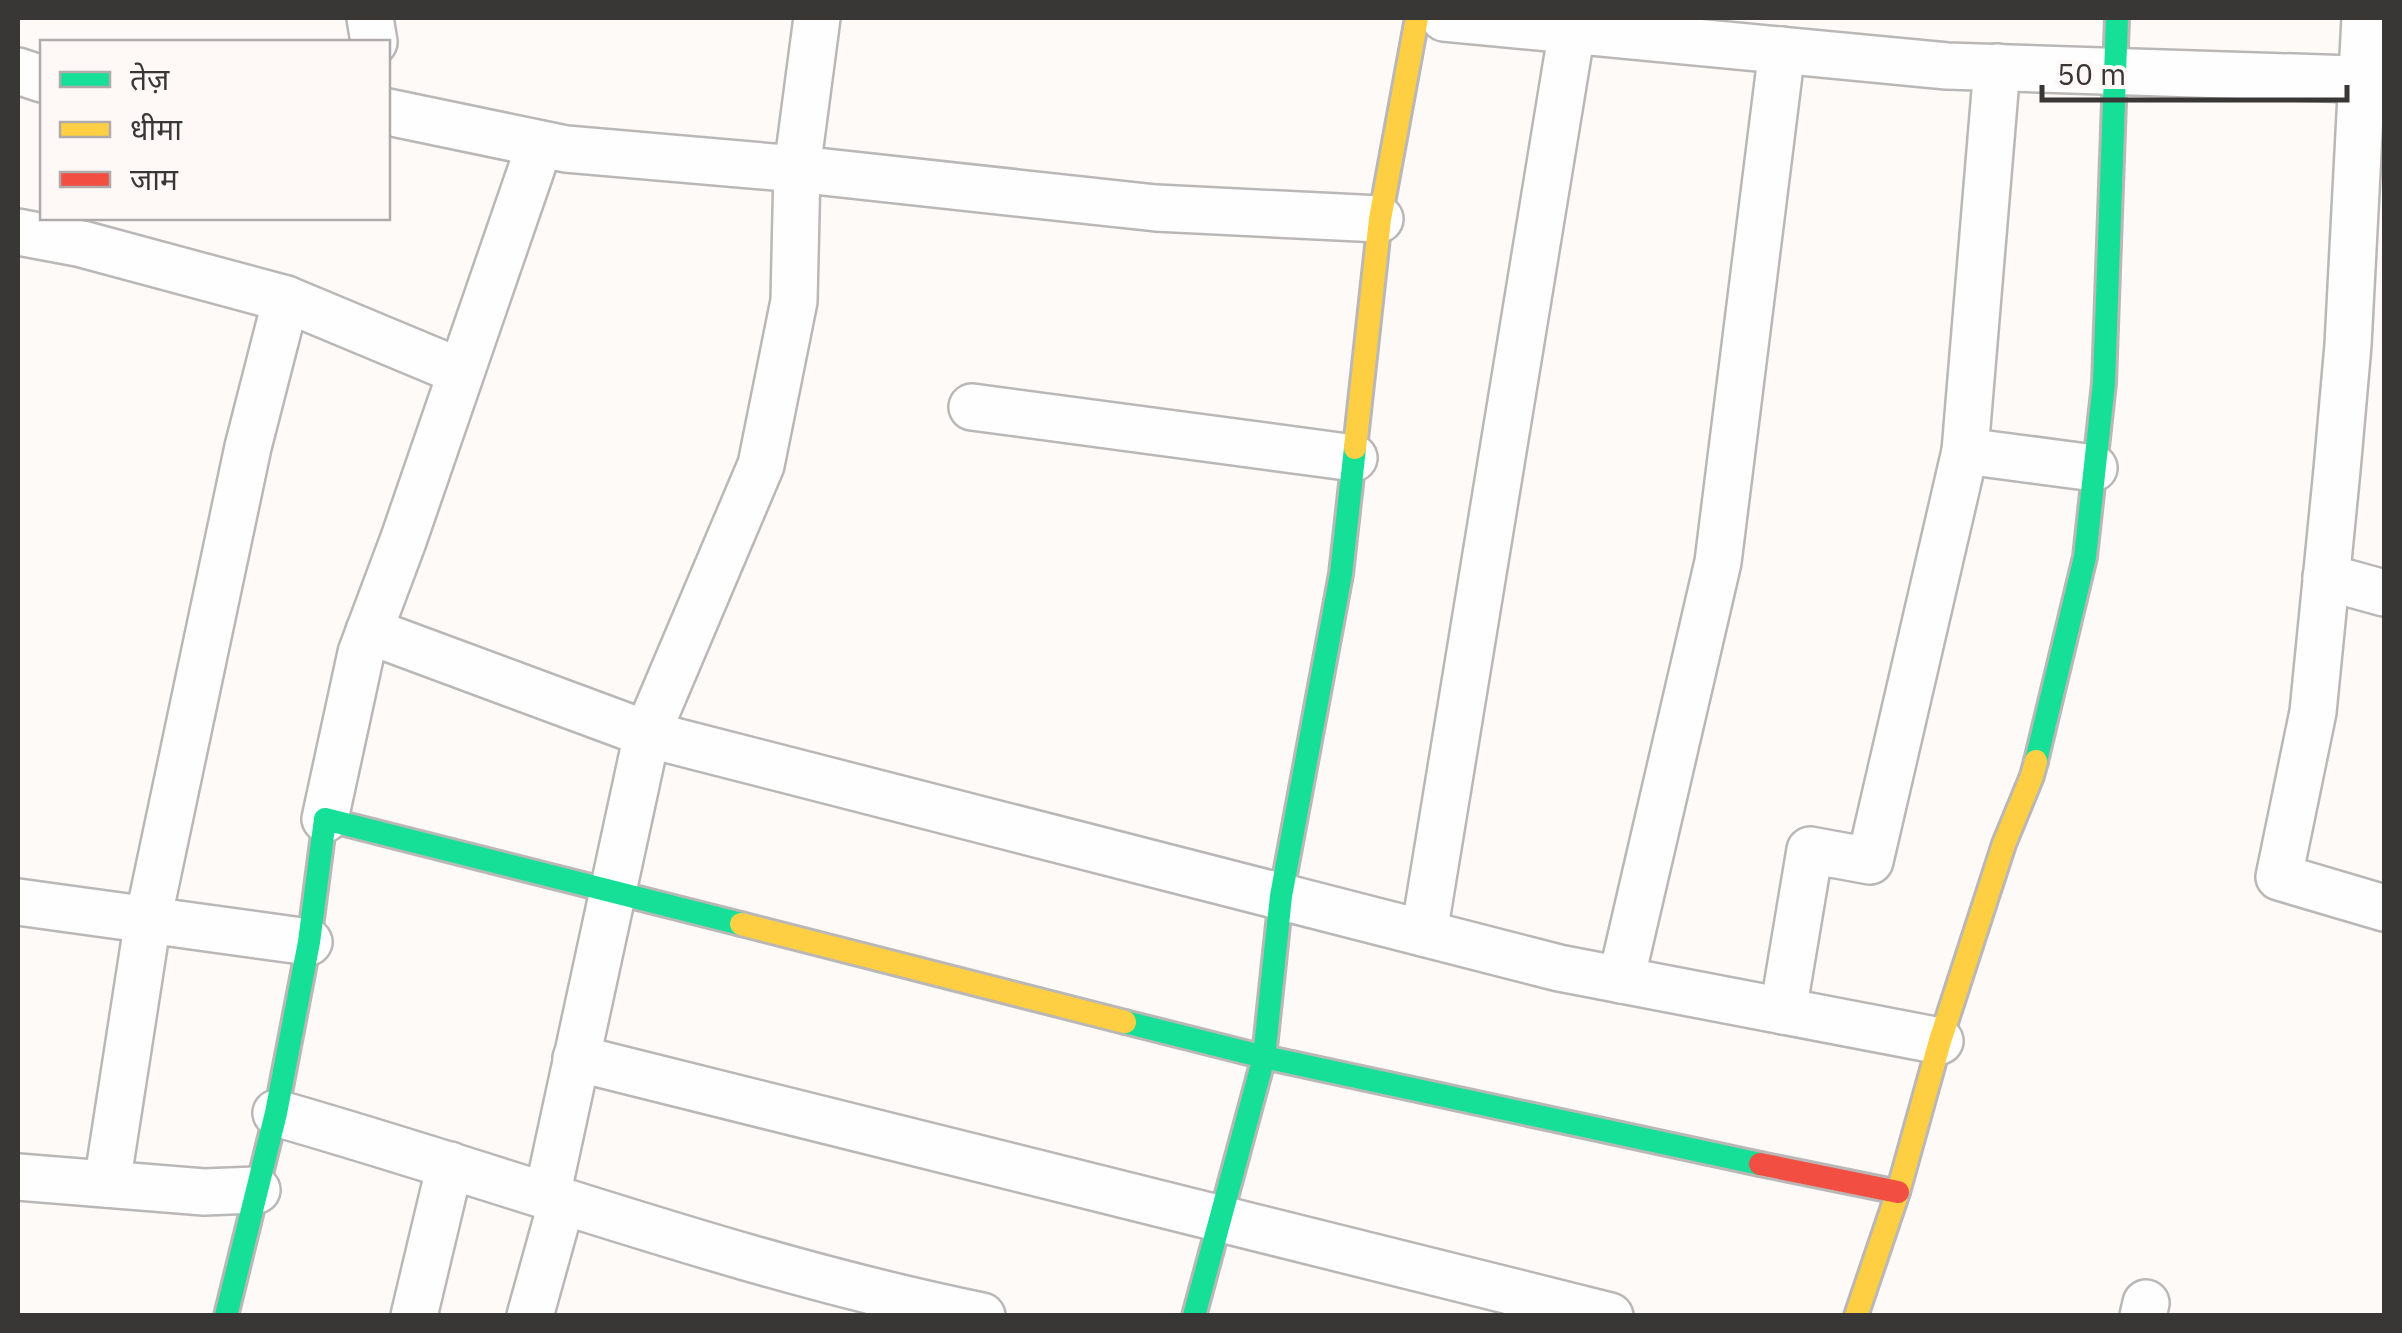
<svg xmlns="http://www.w3.org/2000/svg" width="2402" height="1333" font-family="'IBM Plex Sans','Noto Sans Devanagari',sans-serif">
<style>
.lines{fill:none;stroke-linecap:round;stroke-linejoin:round}
.street-casing{stroke:#bab8b7;stroke-width:50}
.fast-casing{stroke:#bab8b7;stroke-width:28}
.slow-casing{stroke:#bab8b7;stroke-width:28}
.jam-casing{stroke:#bab8b7;stroke-width:28}
.street{stroke:#fffefe;stroke-width:45}
.fast{stroke:#16e098;stroke-width:22}
.slow{stroke:#ffcf43;stroke-width:22}
.jam{stroke:#f24e42;stroke-width:22}
</style>
<rect width="100%" height="100%" fill="#fdfaf8"/>
<g class="lines">
<defs>
<g id="street">
<path d="M370,18L374,42"/>
<path d="M1444,18L1947,66L2384,80"/>
<path d="M2365,18L2348,345L2337,470L2313,712L2279,877L2384,908"/>
<path d="M18,71L42,79"/>
<path d="M388,112L566,149L797,169L1156,208L1380,219"/>
<path d="M18,232L82,244L286,299L461,372"/>
<path d="M972,407L1354,458"/>
<path d="M1965,451L2094,468"/>
<path d="M2326,577L2384,593"/>
<path d="M369,631L647,734L1559,968L1940,1041"/>
<path d="M325,819L361,653L403,541L540,144"/>
<path d="M18,902L309,942"/>
<path d="M1424,933L1572,30"/>
<path d="M1621,980L1718,562L1782,50"/>
<path d="M1783,1011L1810,850L1870,861L1965,451L1997,67"/>
<path d="M576,1058L1610,1316"/>
<path d="M276,1113C511,1180 741,1267 982,1316"/>
<path d="M18,1177L204,1192L257,1190"/>
<path d="M107,1184L148,920L248,447L286,299"/>
<path d="M547,1196L647,734L761,465L794,301L797,169L817,18"/>
<path d="M414,1316L450,1165"/>
<path d="M530,1316L562,1201"/>
<path d="M2143,1316L2146,1303"/>
</g>
<g id="fast">
<path d="M2036,761L2085,557L2104,383L2117,18"/>
<path d="M1125,1022L1264,1057L1760,1164"/>
<path d="M226,1316L276,1113L309,942L325,819L741,924"/>
<path d="M1194,1316L1264,1057L1281,896L1341,574L1355,448"/>
</g>
<g id="slow">
<path d="M1355,448L1380,219L1417,18"/>
<path d="M741,924L1125,1022"/>
<path d="M1856,1316L1898,1192L1940,1041L2004,844L2032,776L2036,761"/>
</g>
<path id="jam" d="M1760,1164L1898,1192"/>
</defs>
<use href="#street" class="street-casing"/>
<use href="#fast" class="fast-casing"/>
<use href="#slow" class="slow-casing"/>
<use href="#jam" class="jam-casing"/>
<use href="#street" class="street"/>
<use href="#fast" class="fast"/>
<use href="#slow" class="slow"/>
<use href="#jam" class="jam"/>
</g>
<rect width="2402" height="1333" fill="none" stroke="#393736" stroke-width="40"/>
<rect x="40" y="40" width="350" height="180" fill="#fef9f7" stroke="#afabaa" stroke-width="2.5"/>
<rect x="60" y="72" width="50" height="15" fill="#16e098" stroke="#afabaa" stroke-width="2.5"/>
<text x="130" y="90" font-size="30" fill="#393736">तेज़</text>
<rect x="60" y="122" width="50" height="15" fill="#ffcf43" stroke="#afabaa" stroke-width="2.5"/>
<text x="130" y="140" font-size="30" fill="#393736">धीमा</text>
<rect x="60" y="172" width="50" height="15" fill="#f24e42" stroke="#afabaa" stroke-width="2.5"/>
<text x="130" y="190" font-size="30" fill="#393736">जाम</text>
<path d="M2042 85v15h305v-15" fill="none" stroke="#393736" stroke-width="5"/>
<text x="2057" y="85" font-size="30" fill="#393736" stroke="#fef9f7" stroke-width="8" paint-order="stroke">50 m</text>
</svg>
